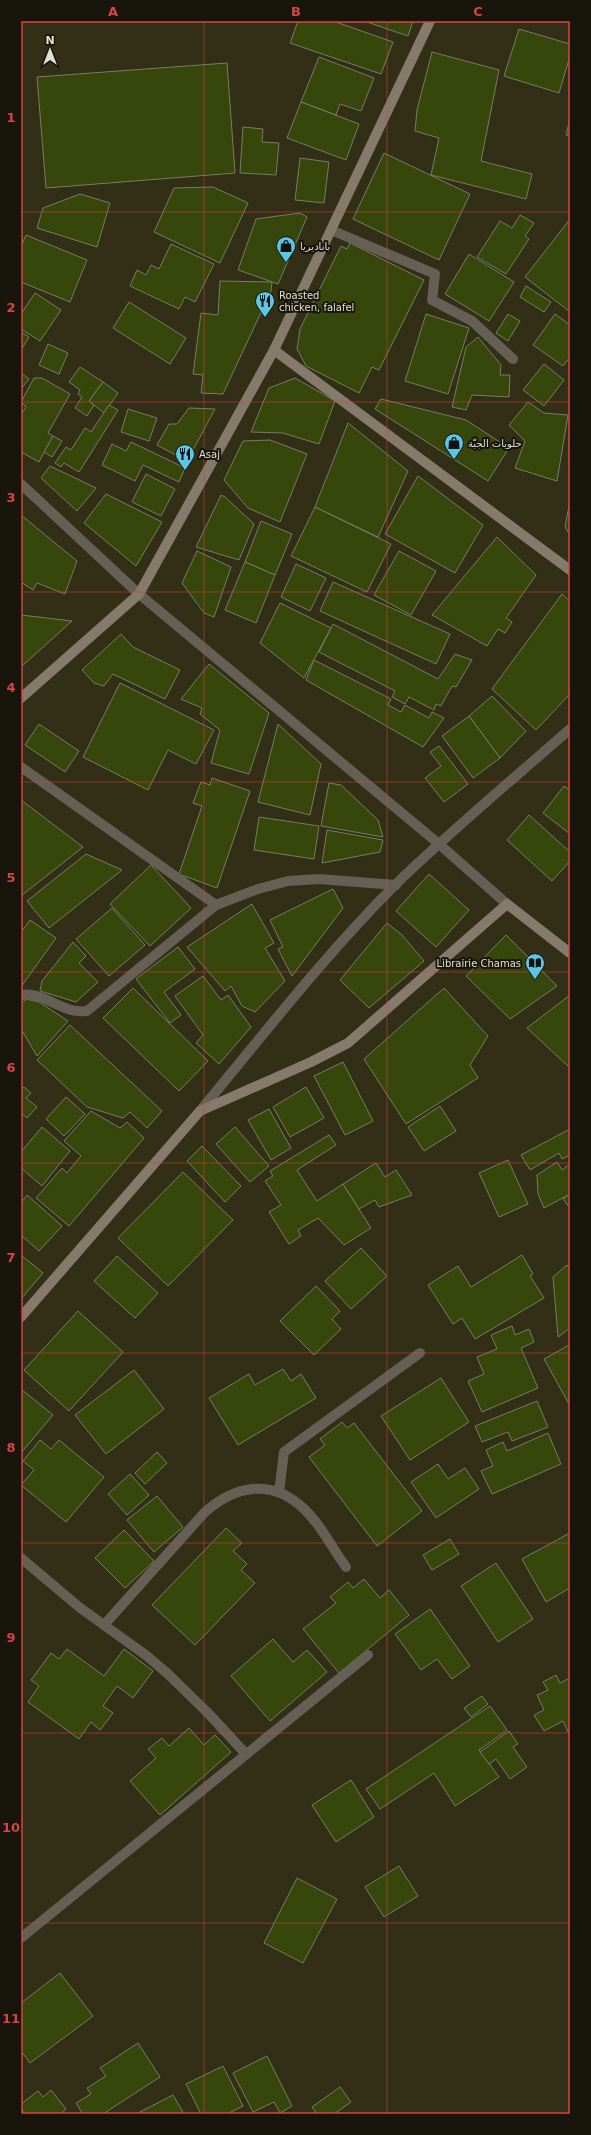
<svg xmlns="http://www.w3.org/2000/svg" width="591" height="2135" font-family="'DejaVu Sans','Noto Sans Arabic',sans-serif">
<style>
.building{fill:#37460b;stroke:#757e65}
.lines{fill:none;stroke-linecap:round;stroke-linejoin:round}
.street{stroke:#665f55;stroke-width:10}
.secondary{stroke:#857a6b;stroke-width:10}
.grid{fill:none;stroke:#d84441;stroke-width:1;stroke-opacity:0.55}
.labels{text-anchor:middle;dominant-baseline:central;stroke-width:4;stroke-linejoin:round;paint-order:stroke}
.poi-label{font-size:10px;fill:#e2e0d1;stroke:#18160c;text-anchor:start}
.neatline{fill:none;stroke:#d84441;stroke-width:1.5}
.grid-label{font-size:13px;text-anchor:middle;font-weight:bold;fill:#d84441}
</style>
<rect width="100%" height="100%" fill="#332e16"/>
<g class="building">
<path d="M298,21H333L393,42L381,74L290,43Z"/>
<path d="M364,21H413L408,36Z"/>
<path d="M519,29L570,44V56L559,93L504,76Z"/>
<path d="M432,52L499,70L481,161L532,174L526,199L431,175L439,138L415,131L417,110Z"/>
<path d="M319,57L374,78L361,111L340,104L336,115L301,102Z"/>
<path d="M227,63L235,173L46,188L37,77Z"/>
<path d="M301,102L359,124L346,160L287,138Z"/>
<path d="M570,119V136L566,135Z"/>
<path d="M243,127L263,129L262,142L279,143L276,175L240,173Z"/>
<path d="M384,153L470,194L439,260L353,219Z"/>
<path d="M300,158L329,162L324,203L295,200Z"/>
<path d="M213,187L248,203L220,263L154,232L174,188Z"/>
<path d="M80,194L110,203L97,247L37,228L43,208Z"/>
<path d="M300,213L307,217L278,284L238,270L256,219Z"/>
<path d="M520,215L534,223L525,236L529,239L506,274L477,257L500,221L512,228Z"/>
<path d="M570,219V312L525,277Z"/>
<path d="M26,235L87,260L70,302L21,282V246Z"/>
<path d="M350,243L424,280L379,370L372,367L359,393L306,366L297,349L300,329L341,246L347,249Z"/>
<path d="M171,244L214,264L195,302L185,297L179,309L130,286L137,270L146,275L151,265L159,269Z"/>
<path d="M469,254L514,282L489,321L445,294Z"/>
<path d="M220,281L272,282L271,291L223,394L201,393L203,375L193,374L201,313L218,315Z"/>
<path d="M526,286L551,302L544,312L520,297Z"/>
<path d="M35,293L61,310L40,341L21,329V314Z"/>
<path d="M129,302L186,338L170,364L113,328Z"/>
<path d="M426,314L469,328L448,394L405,381Z"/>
<path d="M508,314L520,321L508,341L496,333Z"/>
<path d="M555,314L570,325V357L563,366L533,345Z"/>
<path d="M21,332L29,337L21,350Z"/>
<path d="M478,337L501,365L500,375H510L509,397L472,395L466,410L452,407L466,347Z"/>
<path d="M48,344L68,353L59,374L39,365Z"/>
<path d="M544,364L564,380L544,406L523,390Z"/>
<path d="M80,367L103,382L89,401L94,405L87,416L75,408L82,397L78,394L80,390L69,382Z"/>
<path d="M21,373L29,379L21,389Z"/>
<path d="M34,378H42L70,394L48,433L53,436L39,462L21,452V415L26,407L21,402Z"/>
<path d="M295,378L335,401L319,444L283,433L251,432L269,388Z"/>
<path d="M103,382L118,393L104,413L89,401Z"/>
<path d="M381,399L466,420L509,448L488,481L375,409Z"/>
<path d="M528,402L544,413L568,415L557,481L515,468L525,441L509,425Z"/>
<path d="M109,405L118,410L79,472L64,463L61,467L55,463L66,447L71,450L85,428L91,432Z"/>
<path d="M189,408L215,409L191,454L186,452L183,459L157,445L169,424H177Z"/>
<path d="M128,409L157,418L149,441L121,432Z"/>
<path d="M348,423L408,471L378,537L315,507Z"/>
<path d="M569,432H570V501Z"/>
<path d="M53,436L62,441L52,457L44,452Z"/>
<path d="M270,440L307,454L280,522L248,508L224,480L243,441Z"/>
<path d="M131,442L185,468L179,482L143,465L135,481L102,465L112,444L126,451Z"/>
<path d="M50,466L96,488L77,511L41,478Z"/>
<path d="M146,474L175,489L161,516L132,502Z"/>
<path d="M418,476L483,525L455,573L385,534Z"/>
<path d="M106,494L162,522L136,566L84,523Z"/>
<path d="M221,495L225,497L254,524L239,560L196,547Z"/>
<path d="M569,506H570V535L565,527Z"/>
<path d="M315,507L391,544L367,592L291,556Z"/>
<path d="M21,515L77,561L65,594L37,583L33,590L21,582Z"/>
<path d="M261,521L292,534L275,575L245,562Z"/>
<path d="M497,537L536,575L506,618L512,622L505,633L498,629L487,646L432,615Z"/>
<path d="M197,551L231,567L214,617L204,613L182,583Z"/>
<path d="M399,551L436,571L411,615L374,595Z"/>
<path d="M245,562L275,575L256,623L225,610Z"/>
<path d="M296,564L326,578L310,611L281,597Z"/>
<path d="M333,582L450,634L436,664L320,611Z"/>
<path d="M562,594L570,601V694L536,730L492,689Z"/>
<path d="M280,603L331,628L304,678L260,643Z"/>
<path d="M21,615L72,621L21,667Z"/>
<path d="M333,624L438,679L455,654L472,660L456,687L452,686L441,706L436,704L434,710L409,697L405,704L392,697L395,691L319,652Z"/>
<path d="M121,634L133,647L180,670L165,699L113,674L104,686L94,683L82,670Z"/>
<path d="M314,660L391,699L388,705L401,712L405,705L429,718L432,712L444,718L423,747L306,680Z"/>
<path d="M209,664L269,713L249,774L211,763L220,730L200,714L202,708L181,699Z"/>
<path d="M120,683L214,730L196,764L168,750L148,790L83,757Z"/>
<path d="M492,696L526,731L500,758L469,716Z"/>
<path d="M469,716L500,758L473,778L442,736Z"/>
<path d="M39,724L79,751L65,772L25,745Z"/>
<path d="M278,724L321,764L310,815L258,802Z"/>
<path d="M439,746L468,784L444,802L425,778L441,766L430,752Z"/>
<path d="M212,778L250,791L217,888L179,874L202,806L193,803L201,782L210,785Z"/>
<path d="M329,783L341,785L378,820L383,837L321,826Z"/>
<path d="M564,786L570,790V834L543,813Z"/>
<path d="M21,800L83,847L21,896Z"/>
<path d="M529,815L570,852V861L552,881L507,840Z"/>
<path d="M259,817L319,826L314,859L254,850Z"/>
<path d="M327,830L383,840L380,852L322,863Z"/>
<path d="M86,854L122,870L49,928L27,901Z"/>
<path d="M151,865L191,908L150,946L110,904Z"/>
<path d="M429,874L469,910L436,947L396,911Z"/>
<path d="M333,889L343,908L292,976L278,949L283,947L270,920Z"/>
<path d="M252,904L274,943L265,948L285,981L255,1012L242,1006L231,986L225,991L187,947Z"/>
<path d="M112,908L145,945L109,976L76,939Z"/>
<path d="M30,920L56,938L21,987V932Z"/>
<path d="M387,923L402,935L424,961L369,1008L340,980Z"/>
<path d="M506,935L557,986L510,1019L466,976Z"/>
<path d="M73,942L86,956L79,963L98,982L76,1002L40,991L42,981Z"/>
<path d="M178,947L195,969L164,992L181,1015L170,1023L136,979Z"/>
<path d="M203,976L221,1000L228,995L251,1027L219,1064L196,1043L203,1035L175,996Z"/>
<path d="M133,988L208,1061L179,1091L103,1018Z"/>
<path d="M444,988L488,1036L470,1065L478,1078L406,1124L364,1059Z"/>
<path d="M570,995V1068L527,1028Z"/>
<path d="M26,999L39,1002L68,1021L37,1056L21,1029V1004Z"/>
<path d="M70,1025L162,1111L147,1128L130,1112L123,1118L87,1107L37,1060Z"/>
<path d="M343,1062L373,1121L345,1135L314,1076Z"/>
<path d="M24,1087L31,1093L26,1098L37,1107L27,1118L21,1113V1090Z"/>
<path d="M306,1087L324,1118L290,1137L273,1107Z"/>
<path d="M66,1097L85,1114L64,1136L46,1119Z"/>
<path d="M440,1106L456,1131L424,1151L408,1127Z"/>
<path d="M269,1109L291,1148L271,1160L248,1120Z"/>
<path d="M91,1111L120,1128L127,1122L144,1138L69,1226L36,1198L62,1168L67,1173L81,1156L64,1141Z"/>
<path d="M42,1127L70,1151L42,1186L21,1168V1152Z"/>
<path d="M235,1127L269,1166L250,1182L216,1144Z"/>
<path d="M570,1129V1155L562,1159L559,1153L530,1170L521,1155Z"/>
<path d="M329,1135L336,1145L297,1170L317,1201L343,1184L371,1228L344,1245L318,1218L298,1230L301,1236L289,1244L269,1212L281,1205L265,1181L273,1176L270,1171Z"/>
<path d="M202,1146L241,1186L225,1202L187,1161Z"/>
<path d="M508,1160L528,1204L499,1217L479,1173Z"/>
<path d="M557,1162L562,1170L570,1164V1194L544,1208L538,1194L537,1175Z"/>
<path d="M376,1163L385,1177L396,1170L412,1195L379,1207L375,1200L359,1209L343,1184Z"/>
<path d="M183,1172L233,1220L168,1286L118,1238Z"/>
<path d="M570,1194V1208L563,1199Z"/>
<path d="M27,1195L62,1226L39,1251L21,1235V1203Z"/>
<path d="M361,1248L387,1276L351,1309L325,1281Z"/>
<path d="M21,1255L43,1273L21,1299Z"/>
<path d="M522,1255L533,1274L530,1276L544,1298L475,1339L462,1318L453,1324L428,1285L458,1266L471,1287Z"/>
<path d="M117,1256L158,1293L135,1318L94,1281Z"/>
<path d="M567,1265L570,1269V1328L558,1337L553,1277Z"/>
<path d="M316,1286L340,1311L332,1319L341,1329L314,1355L280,1321Z"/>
<path d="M78,1311L123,1352L69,1411L24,1370Z"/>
<path d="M512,1326L515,1335L529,1329L534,1342L521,1348L538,1388L482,1412L468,1381L484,1374L477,1357L497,1349L491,1335Z"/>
<path d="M569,1345L570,1346L569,1404L544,1359Z"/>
<path d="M283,1369L291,1381L301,1374L316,1398L238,1445L209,1398L249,1374L255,1385Z"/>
<path d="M134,1370L164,1409L106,1454L75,1415Z"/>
<path d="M441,1378L469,1422L410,1460L381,1416Z"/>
<path d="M21,1389L53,1415L21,1453Z"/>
<path d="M537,1401L548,1427L512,1441L508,1432L482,1442L475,1426Z"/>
<path d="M342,1422L347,1428L354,1423L422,1511L377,1546L309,1457L325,1445L320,1439Z"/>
<path d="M548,1433L561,1464L492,1494L481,1471L493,1466L486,1450L503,1442L507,1451Z"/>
<path d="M40,1440L51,1449L59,1440L104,1477L66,1522L21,1485L34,1470L23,1461Z"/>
<path d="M157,1452L167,1463L145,1484L135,1473Z"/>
<path d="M438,1464L448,1479L465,1468L479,1489L436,1518L411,1482Z"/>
<path d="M130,1474L149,1495L127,1515L108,1494Z"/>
<path d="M157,1496L183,1527L154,1552L127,1520Z"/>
<path d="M226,1528L242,1543L233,1551L247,1564L241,1570L255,1583L195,1645L152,1605Z"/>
<path d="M124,1530L154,1561L125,1588L95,1558Z"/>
<path d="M568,1534L570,1538V1588L546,1602L522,1559Z"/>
<path d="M450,1539L459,1554L432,1570L423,1555Z"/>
<path d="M496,1563L533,1619L498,1642L461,1586Z"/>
<path d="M364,1579L380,1598L389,1590L409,1615L339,1673L303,1629L336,1603L330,1597L348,1582L353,1588Z"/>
<path d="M430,1609L470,1666L452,1679L437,1659L421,1670L395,1634Z"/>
<path d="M273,1639L293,1662L307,1650L327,1672L270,1721L231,1676Z"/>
<path d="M67,1649L104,1676L124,1649L153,1671L133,1698L117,1686L103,1706L113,1713L100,1730L91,1722L79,1739L28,1702L39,1686L31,1680L51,1653L59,1659Z"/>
<path d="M556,1675L560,1683L570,1678V1736L563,1721L544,1731L534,1715L544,1710L537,1695L548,1690L543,1682Z"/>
<path d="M482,1696L488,1704L471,1717L464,1708Z"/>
<path d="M490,1706L507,1730L479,1750L499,1777L455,1806L434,1773L380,1809L366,1789Z"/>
<path d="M189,1728L204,1745L215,1735L231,1752L160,1815L130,1781L156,1758L148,1749L162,1738L169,1746Z"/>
<path d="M509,1731L518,1744L513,1747L527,1767L510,1779L496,1759L489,1764L480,1752Z"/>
<path d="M351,1780L374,1817L336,1842L312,1805Z"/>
<path d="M399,1866L418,1896L384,1917L365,1887Z"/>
<path d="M297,1878L337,1899L303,1963L264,1943Z"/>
<path d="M60,1973L93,2016L30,2063L21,2051V2003Z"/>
<path d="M138,2043L160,2077L103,2114H83L76,2103L91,2094L87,2088L106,2076L100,2068Z"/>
<path d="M267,2056L292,2106L280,2113L274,2102L253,2112L233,2073Z"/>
<path d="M223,2066L243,2106L227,2114H201L186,2084Z"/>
<path d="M340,2087L351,2102L334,2114H317L312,2107Z"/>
<path d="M51,2090L66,2109L60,2114H21L23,2112L21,2104L38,2091L43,2097Z"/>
<path d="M173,2095L184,2114H136Z"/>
</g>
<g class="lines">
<g class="street">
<path d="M331,230L435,274L432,300L472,321L513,359"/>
<path d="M21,484L139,594L439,844L507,904"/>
<path d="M21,767L216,905"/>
<path d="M21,995C45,991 60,1014 87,1011L216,905L258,889L288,881L319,879L396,885"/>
<path d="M200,1111C264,1034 325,955 396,884C452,830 512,780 570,729"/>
<path d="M279,1492L284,1452L420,1353"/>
<path d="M21,1558L79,1607L147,1656L168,1674L208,1713L245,1753"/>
<path d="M104,1625L204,1513C234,1486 270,1478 302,1507C320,1523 332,1548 346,1567"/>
<path d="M21,1938L368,1655"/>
</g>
<g class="secondary">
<path d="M274,350L570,570"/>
<path d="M21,698L139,594L274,350L430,21"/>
<path d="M21,1317L200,1111L311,1062L348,1043L507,904L570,953"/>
</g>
</g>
<path class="grid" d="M204,21V2114M387,21V2114M21,212H570M21,402H570M21,592H570M21,782H570M21,972H570M21,1163H570M21,1353H570M21,1543H570M21,1733H570M21,1923H570"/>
<defs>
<symbol id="shop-pin" viewBox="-11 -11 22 30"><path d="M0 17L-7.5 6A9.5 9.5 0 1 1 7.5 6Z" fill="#5bc7e7" stroke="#18160c"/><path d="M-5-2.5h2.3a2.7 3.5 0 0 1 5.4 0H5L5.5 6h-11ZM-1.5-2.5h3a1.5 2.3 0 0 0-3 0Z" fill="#111"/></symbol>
<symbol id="restaurant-pin" viewBox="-11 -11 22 30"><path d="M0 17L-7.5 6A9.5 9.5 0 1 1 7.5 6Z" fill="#5bc7e7" stroke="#18160c"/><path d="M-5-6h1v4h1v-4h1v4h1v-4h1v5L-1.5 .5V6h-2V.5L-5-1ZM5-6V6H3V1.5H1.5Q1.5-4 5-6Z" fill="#111"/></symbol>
<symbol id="library-pin" viewBox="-11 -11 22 30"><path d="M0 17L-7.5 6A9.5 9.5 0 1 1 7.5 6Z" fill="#5bc7e7" stroke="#18160c"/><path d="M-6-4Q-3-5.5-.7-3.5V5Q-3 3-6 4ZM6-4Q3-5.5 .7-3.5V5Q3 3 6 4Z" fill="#111"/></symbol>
</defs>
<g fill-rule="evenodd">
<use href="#shop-pin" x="275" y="235" width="22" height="30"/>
<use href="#restaurant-pin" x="254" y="290" width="22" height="30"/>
<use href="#shop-pin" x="443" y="432" width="22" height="30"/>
<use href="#restaurant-pin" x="174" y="443" width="22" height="30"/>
<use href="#library-pin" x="524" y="952" width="22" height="30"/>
</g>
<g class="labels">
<g class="poi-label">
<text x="300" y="246">باناديريا</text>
<text x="279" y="295">Roasted<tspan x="279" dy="12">chicken, falafel</tspan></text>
<text x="468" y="443">حلويات الجبّة</text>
<text x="199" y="454">Asaj</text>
<text x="521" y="963" text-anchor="end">Librairie Chamas</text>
</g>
</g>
<rect width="591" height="2135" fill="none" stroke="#18160c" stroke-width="44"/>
<g transform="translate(50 50)" stroke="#18160c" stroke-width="3" paint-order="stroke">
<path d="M0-3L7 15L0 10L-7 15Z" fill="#e2e0d1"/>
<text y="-6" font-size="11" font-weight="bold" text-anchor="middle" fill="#e2e0d1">N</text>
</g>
<rect x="22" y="22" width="547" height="2091" class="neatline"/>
<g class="grid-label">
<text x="113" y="16">A</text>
<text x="296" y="16">B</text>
<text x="478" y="16">C</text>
<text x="11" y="122">1</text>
<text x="11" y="312">2</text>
<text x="11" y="502">3</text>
<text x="11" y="692">4</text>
<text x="11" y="882">5</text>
<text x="11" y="1072">6</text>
<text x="11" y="1262">7</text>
<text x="11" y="1452">8</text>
<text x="11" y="1642">9</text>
<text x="11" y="1832">10</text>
<text x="11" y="2023">11</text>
</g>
</svg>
